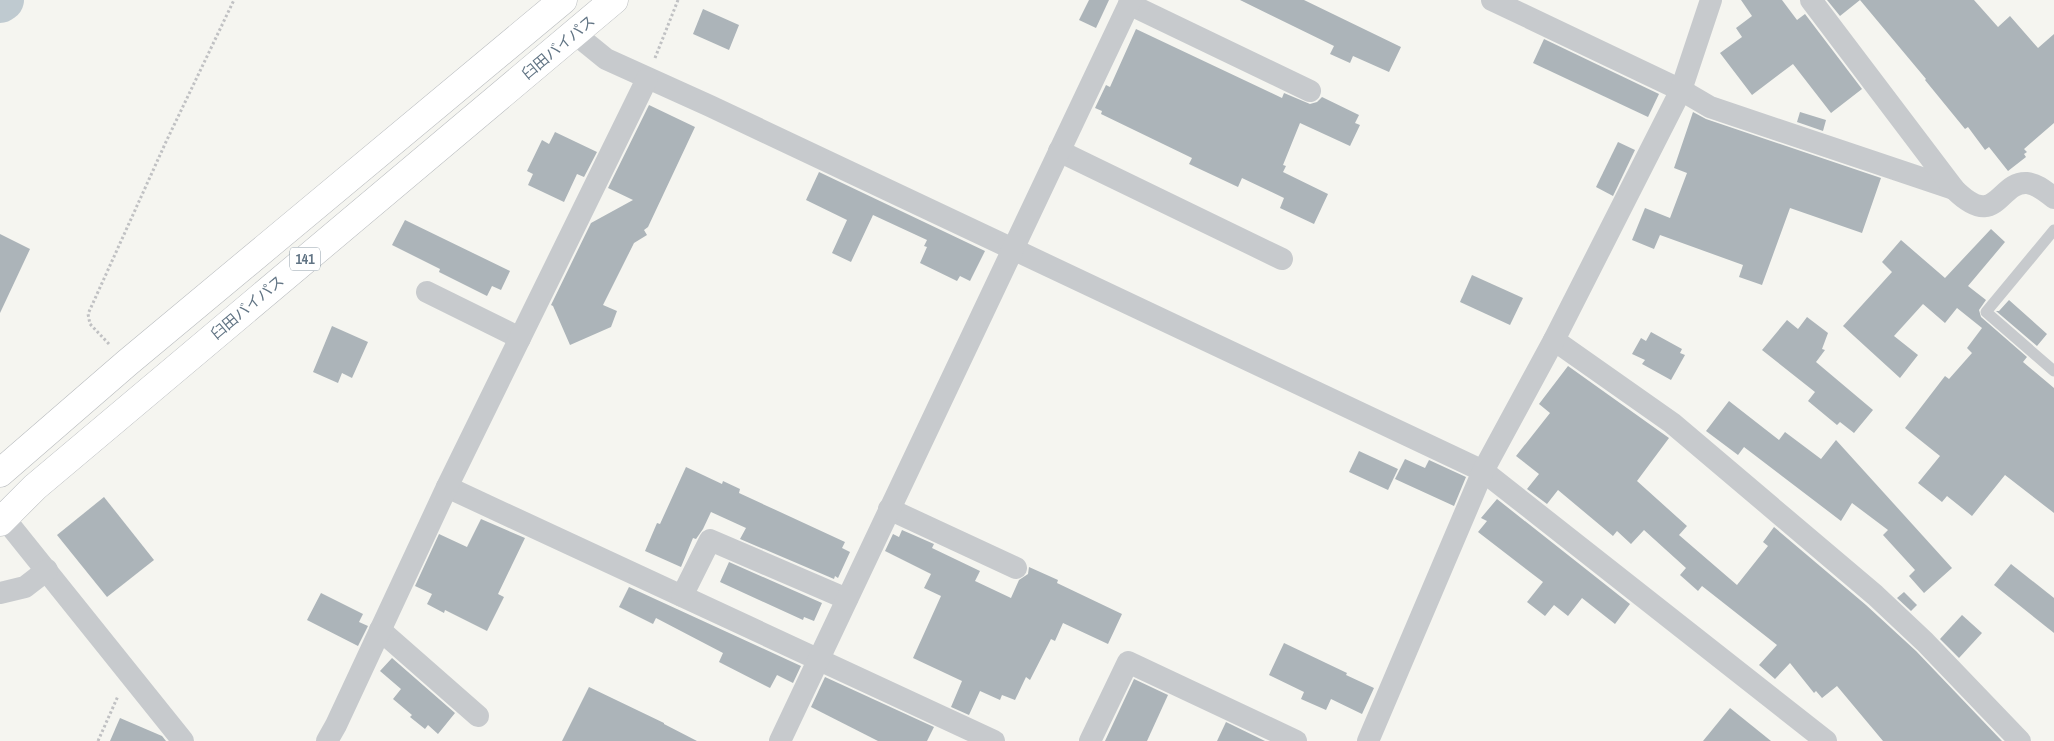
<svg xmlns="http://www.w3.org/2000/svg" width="2054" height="741" font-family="'Archivo Narrow','Noto Sans JP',sans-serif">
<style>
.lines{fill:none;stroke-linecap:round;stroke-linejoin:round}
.river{stroke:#bfcad0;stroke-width:42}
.building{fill:#acb4b9}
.highway-casing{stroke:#b8bbbe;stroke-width:29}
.path{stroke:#c0c1c3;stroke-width:3;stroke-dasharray:2.5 2.5;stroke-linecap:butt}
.lane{stroke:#c7cacd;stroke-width:11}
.street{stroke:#c7cacd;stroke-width:22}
.highway{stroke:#fff;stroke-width:28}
.labels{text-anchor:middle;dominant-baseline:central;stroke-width:5;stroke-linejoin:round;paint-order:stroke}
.shield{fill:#fff;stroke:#909ea9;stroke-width:1}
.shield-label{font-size:14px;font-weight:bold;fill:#617484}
.street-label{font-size:15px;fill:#617484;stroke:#fff}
</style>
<rect width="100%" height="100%" fill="#f5f5f0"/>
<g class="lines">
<path class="river" d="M0,2L3,0"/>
</g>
<g class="building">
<path d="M1089,0H1109L1096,28L1079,20Z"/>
<path d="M1240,0H1304L1401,47L1389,72L1353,56L1350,63L1330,54L1334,46Z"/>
<path d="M1741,0H1782L1797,20L1805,14L1862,89L1831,113L1793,64L1752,95L1720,53L1742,37L1736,28L1752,16Z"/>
<path d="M1827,0H1974L1998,27L2010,16L2038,48L2054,34V123L2024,149L2027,152L2024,154L2026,157L2008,171L1989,147L1985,150L1968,127L1965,129L1925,80L1926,79L1860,0L1840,16Z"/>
<path d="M703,9L739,25L729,50L693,34Z"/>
<path d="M1136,29L1282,98L1284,93L1310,104L1317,102L1322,97L1359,115L1355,123L1360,125L1350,146L1300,123L1283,165L1286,166L1283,172L1328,194L1314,224L1280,208L1284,198L1242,178L1238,187L1189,164L1192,158L1101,114L1102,111L1095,108L1106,85L1110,87Z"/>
<path d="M1544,39L1659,94L1648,117L1533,63Z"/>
<path d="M649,105L695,127L648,227L644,230L647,235L634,243L603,305L617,311L611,327L570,345L553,306L551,305L591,223L633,200L608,188Z"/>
<path d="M1693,112L1706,119L1881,178L1862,233L1790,208L1762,285L1739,277L1743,265L1660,235L1654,249L1632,240L1645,208L1670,218L1687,173L1674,168Z"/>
<path d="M1800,112L1826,120L1823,131L1797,122Z"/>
<path d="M555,132L597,152L584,177L577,174L564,202L528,185L533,174L527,171L542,140L549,144Z"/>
<path d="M1618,142L1635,150L1613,196L1596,187Z"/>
<path d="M819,172L985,251L970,281L960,276L957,281L920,263L927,247L924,246L927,240L873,215L851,262L832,253L847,220L806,200Z"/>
<path d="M405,220L510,271L501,290L492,286L487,296L439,272L440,269L392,245Z"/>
<path d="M1991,229L2005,242L1968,286L1986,300L1979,310L1981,317L2027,357L2023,362L2054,388V513L2005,475L1972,516L1947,496L1942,502L1918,483L1940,456L1905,428L1945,376L1949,379L1972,353L1967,348L1982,328L1957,308L1945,323L1923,304L1894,336L1918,355L1900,378L1843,326L1892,272L1882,262L1901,240L1945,278Z"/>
<path d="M0,234L30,249L0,313Z"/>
<path d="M1472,275L1523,298L1510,325L1460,302Z"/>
<path d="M2009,300L2047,334L2037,346L1996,311H1999Z"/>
<path d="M1807,317L1828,333L1822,349L1825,350L1816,362L1873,410L1854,433L1840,422L1837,425L1808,401L1815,392L1762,350L1787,320L1798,329Z"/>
<path d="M332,326L368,342L352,378L342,373L338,383L313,372Z"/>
<path d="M1651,332L1682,349L1680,353L1685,355L1671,380L1642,364L1645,360L1632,354L1641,338L1646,341Z"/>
<path d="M1568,366L1669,438L1637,481L1687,526L1679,535L1737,585L1768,546L1763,542L1774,527L1866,605L1916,651L2002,741H1883L1837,686L1822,698L1816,691L1814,693L1790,663L1775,679L1759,665L1777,645L1702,586L1698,591L1680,575L1686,568L1644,530L1631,544L1617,531L1613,536L1558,490L1547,504L1527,489L1539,474L1516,456L1550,413L1539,404Z"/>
<path d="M1729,401L1779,440L1785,432L1821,459L1836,440L1952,568L1924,593L1909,576L1915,570L1883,535L1888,530L1852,503L1841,521L1744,447L1738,455L1706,431Z"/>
<path d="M1359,451L1398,469L1388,490L1349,472Z"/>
<path d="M1405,459L1425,468L1429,460L1466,477L1454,506L1395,479Z"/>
<path d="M686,467L722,484L723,481L740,489L739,493L845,542L842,548L850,552L838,578L835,576L834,579L740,539L746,528L711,512L703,529L696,539L693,538L681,567L645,551L657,523L660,524Z"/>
<path d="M104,497L154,560L107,597L57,535Z"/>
<path d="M1497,499L1630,604L1615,624L1582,598L1568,616L1554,605L1545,616L1527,602L1543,582L1478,532L1487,521L1481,518Z"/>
<path d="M481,519L525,538L498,594L504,597L487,631L445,610L444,613L427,604L432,594L415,586L439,534L467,547Z"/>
<path d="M902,530L934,544L932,548L980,571L975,581L1011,598L1019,580L1028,574L1029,567L1058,580L1057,583L1122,614L1108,644L1063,623L1055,641L1051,639L1030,680L1026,677L1015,700L1002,695L1000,700L980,691L969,715L951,707L962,681L913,658L941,596L924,588L931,574L885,551L893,534L899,537Z"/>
<path d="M729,562L822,603L814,621L804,617L803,620L720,582Z"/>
<path d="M2011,564L2054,598V633L1994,585Z"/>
<path d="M629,587L801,666L793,683L777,675L770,688L719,662L723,653L656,618L653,624L619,607Z"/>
<path d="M1904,592L1917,605L1911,611L1897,598Z"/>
<path d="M321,593L363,614L359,622L368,626L358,646L307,620Z"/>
<path d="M1962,615L1982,633L1959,658L1940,639Z"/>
<path d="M1284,643L1347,673L1346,675L1374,688L1362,714L1331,699L1326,710L1301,699L1304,692L1269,675Z"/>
<path d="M392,658L455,713L438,734L428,725L425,729L410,717L412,715L393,699L401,689L380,671Z"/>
<path d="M825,677L934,727L927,741H878L811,707Z"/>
<path d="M1134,679L1168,695L1147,741H1105Z"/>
<path d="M589,687L664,723V724L697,741H562Z"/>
<path d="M1730,708L1771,741H1703Z"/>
<path d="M120,718L162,736L166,741H110Z"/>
<path d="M1226,722L1265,741H1217Z"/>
</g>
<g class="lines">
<defs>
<g id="highway">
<path d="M0,473L127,363L563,0"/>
<path d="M0,522L35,487L614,0"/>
</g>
</defs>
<use href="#highway" class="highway-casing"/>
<g class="path">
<path d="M655,58L678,0"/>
<path d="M109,344L90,324L88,314L165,144L234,0"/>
<path d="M98,741L118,696"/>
</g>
<path class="lane" d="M2054,230L1986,312L2054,371"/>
<g class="street">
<path d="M1492,0L1681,90L1710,107L1954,189"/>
<path d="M1811,0L1954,189C1997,232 1998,181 2027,183C2038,184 2046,192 2054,198"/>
<path d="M1129,4L1310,91"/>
<path d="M574,33L606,59L710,106L1483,471L1826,741"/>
<path d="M1059,151L1282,259"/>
<path d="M427,292L520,338"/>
<path d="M1554,340L1672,423L1875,595L1925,642L2020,741"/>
<path d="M447,487L994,741"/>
<path d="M889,509L1016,568"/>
<path d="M4,518L183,741"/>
<path d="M0,593L25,587L47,570"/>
<path d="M682,596L710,540L847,599"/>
<path d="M380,630L478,716"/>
<path d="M327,741L336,725L447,487L647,79"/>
<path d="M780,741L1131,0"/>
<path d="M1090,741L1128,662L1296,741"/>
<path d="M1368,741L1483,471L1554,340L1681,90L1711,0"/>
</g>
<use href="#highway" class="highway"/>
</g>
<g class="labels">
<rect class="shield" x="290" y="247.5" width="30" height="23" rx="4"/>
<g class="shield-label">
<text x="305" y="259">141</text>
</g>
<g class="street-label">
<text transform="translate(558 47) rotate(-40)">臼田バイパス</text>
<text transform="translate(247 307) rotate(-40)">臼田バイパス</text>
</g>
</g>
</svg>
